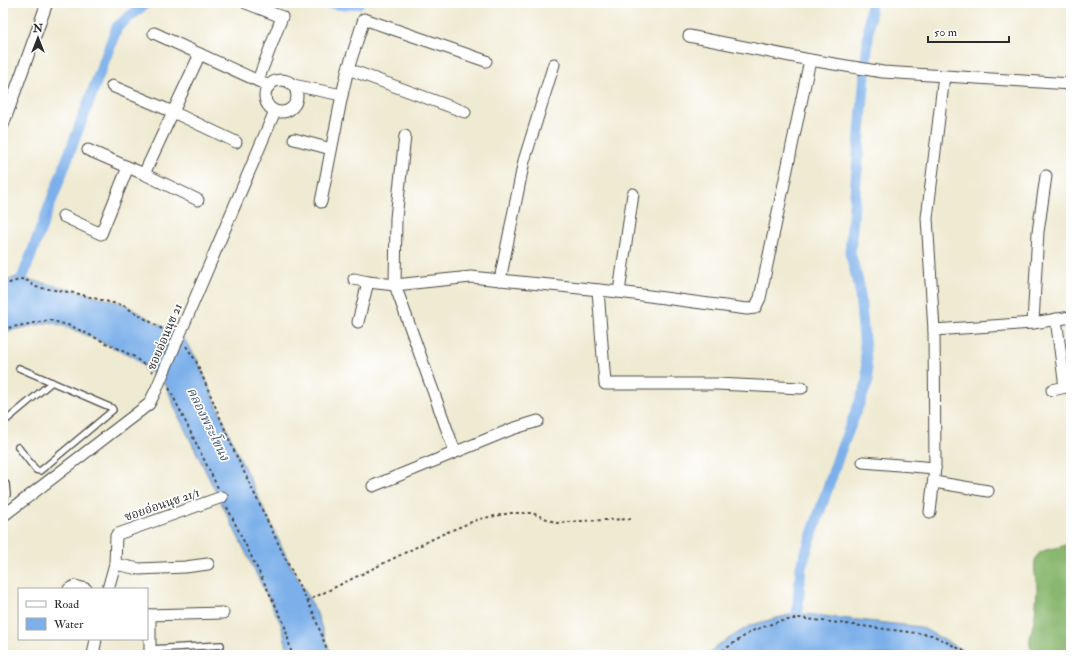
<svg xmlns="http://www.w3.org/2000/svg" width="1074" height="658" font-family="'IM FELL Double Pica','Noto Serif Thai',serif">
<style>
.forest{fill:#8ab76f;stroke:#5a714d}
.water{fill:#7db0ea;stroke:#546e8a}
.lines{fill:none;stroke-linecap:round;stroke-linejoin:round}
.canal{stroke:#7db0ea;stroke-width:11}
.lane-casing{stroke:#484844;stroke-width:8}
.street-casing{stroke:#484844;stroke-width:13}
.path{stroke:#484844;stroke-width:2;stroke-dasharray:3 3;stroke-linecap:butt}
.lane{stroke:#fff;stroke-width:5.5}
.street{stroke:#fff;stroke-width:11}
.street-bridge-casing{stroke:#484844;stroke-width:13;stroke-linecap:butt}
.street-bridge{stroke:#fff;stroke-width:11}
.labels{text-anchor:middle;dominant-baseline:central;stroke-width:3.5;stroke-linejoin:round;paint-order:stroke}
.street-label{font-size:12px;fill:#2b2b2b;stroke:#fff}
.water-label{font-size:13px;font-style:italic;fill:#485a6e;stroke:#fff}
</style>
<rect width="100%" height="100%" fill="#fff"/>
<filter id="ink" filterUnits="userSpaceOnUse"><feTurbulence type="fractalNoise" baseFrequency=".025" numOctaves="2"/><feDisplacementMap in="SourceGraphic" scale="8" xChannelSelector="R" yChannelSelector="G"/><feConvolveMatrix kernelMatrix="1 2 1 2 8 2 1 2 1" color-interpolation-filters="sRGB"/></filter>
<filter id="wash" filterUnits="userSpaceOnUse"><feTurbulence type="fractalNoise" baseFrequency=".012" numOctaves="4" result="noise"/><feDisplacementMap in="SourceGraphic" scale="16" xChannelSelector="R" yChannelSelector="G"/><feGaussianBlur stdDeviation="0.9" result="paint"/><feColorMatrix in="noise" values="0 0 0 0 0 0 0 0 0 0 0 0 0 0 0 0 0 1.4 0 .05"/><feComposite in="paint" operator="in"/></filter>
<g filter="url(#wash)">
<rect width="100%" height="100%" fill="#efead2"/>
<path class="forest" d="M1071,542V655H1033C1026,639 1032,635 1034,620C1036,610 1036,601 1037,592C1038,581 1031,566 1037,556C1041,549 1053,549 1060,547C1064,546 1067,543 1071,542Z"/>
<g class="water">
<path d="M16,277L75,290L124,304L184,339L197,359L237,452L290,564L316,611L331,655H289L281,624L178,415L166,385L132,356L70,328L50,322L8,331L3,336V282Z"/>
<path d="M796,613L921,627L971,655H709L715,647L751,625Z"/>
</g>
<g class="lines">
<g class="canal">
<path d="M330,3L344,5L359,3"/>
<path d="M17,292L117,27L146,3"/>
<path d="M796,628L801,567L840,452L868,381L859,285L850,253L871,3"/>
</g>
</g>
</g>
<g filter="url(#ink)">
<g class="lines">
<defs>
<g id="lane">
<path d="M3,423L52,382"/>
<path d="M18,447L36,470L40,471L113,410L112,408L19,368"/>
<path d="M3,499L7,495L6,484"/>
<path d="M150,649L221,645"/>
</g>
<g id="street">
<path d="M246,3L282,17L258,80"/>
<path d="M154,33L269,86"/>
<path d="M689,36L810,60L883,72L1071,84"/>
<path d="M348,69L465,112"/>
<circle cx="281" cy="96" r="16"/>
<path d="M293,85L342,95L348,69L364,19L486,61"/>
<path d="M112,86L173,112L236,142"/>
<path d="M3,125L47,3"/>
<path d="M405,136L396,218L395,285L455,452"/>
<path d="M294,139L331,149"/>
<path d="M88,150L144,174"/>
<path d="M198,200L144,174L200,54"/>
<path d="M321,202L342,95"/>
<path d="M63,216L101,234L128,167"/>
<path d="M354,279L368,282L395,285L471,277L619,292L747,309L755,308L760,298L810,60"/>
<path d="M500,280L524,161L554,64"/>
<path d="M598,290L605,384H717L802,388"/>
<path d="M619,292L633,194"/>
<path d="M1056,319L1065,387"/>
<path d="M185,322L275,111"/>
<path d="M358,322L368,282"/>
<path d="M1033,323L1038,232L1046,176"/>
<path d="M934,330L1033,323L1071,317"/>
<path d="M1052,390L1071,386"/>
<path d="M863,462L935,468"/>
<path d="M934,482L988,491"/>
<path d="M373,486L512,429L538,421"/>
<path d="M930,512L935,468L934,330L927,218L944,76"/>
<path d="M3,516L149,404L156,390"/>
<path d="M115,564L139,569L185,567L208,564"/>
<path d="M69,589L75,586L86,589"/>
<path d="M108,589L115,564L116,536L118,534L222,497"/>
<path d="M147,615L223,613"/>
<path d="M150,615V655"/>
<path d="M93,655L96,639"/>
</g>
</defs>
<use href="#lane" class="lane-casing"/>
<use href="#street" class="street-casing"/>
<g class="path">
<path d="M3,285L22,279L28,281L35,287L75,293L124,306L169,333"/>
<path d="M3,330L7,328L50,320L71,326L133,356L153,372"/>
<path d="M186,346L196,361L235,453L288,564L313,612L329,655"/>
<path d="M169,388L218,488"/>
<path d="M227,507L284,623L292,655"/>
<path d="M307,601L445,533L479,519L511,513H532L557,523L580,521L632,519"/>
<path d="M718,655L722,651L752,631L777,622L799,618L932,635L962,650L969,655"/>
</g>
<use href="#lane" class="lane"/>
<use href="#street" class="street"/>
<defs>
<path id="street-bridge" d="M156,390L185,322"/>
</defs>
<use href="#street-bridge" class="street-bridge-casing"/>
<use href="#street-bridge" class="street-bridge"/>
</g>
</g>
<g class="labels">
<g class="street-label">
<text transform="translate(165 337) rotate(-67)">ซอยอ่อนนุช 21</text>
<text transform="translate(162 505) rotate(-19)">ซอยอ่อนนุช 21/1</text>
</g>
<g class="water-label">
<text transform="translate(208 424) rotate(64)">คลองพระโขนง</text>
</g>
</g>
<rect width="1074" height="658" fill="none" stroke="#fff" stroke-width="16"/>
<rect x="18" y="588" width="130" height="52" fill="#ffffff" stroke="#aaaaaa"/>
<rect x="26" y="601" width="20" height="6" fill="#ffffff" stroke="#aaaaaa"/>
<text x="54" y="608" font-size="12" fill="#2b2b2b">Road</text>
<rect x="26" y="618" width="20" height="12" fill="#7db0ea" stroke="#aaaaaa"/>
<text x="54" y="628" font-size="12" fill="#2b2b2b">Water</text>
<g transform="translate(38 38)" stroke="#ffffff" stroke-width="3" paint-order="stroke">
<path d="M0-3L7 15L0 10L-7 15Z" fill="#2b2b2b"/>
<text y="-6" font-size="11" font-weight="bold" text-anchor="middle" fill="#2b2b2b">N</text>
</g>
<path d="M928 36v6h81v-6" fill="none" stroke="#2b2b2b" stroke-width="2"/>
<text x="934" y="36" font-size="12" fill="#2b2b2b" stroke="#ffffff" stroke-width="3" paint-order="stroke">50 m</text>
</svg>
